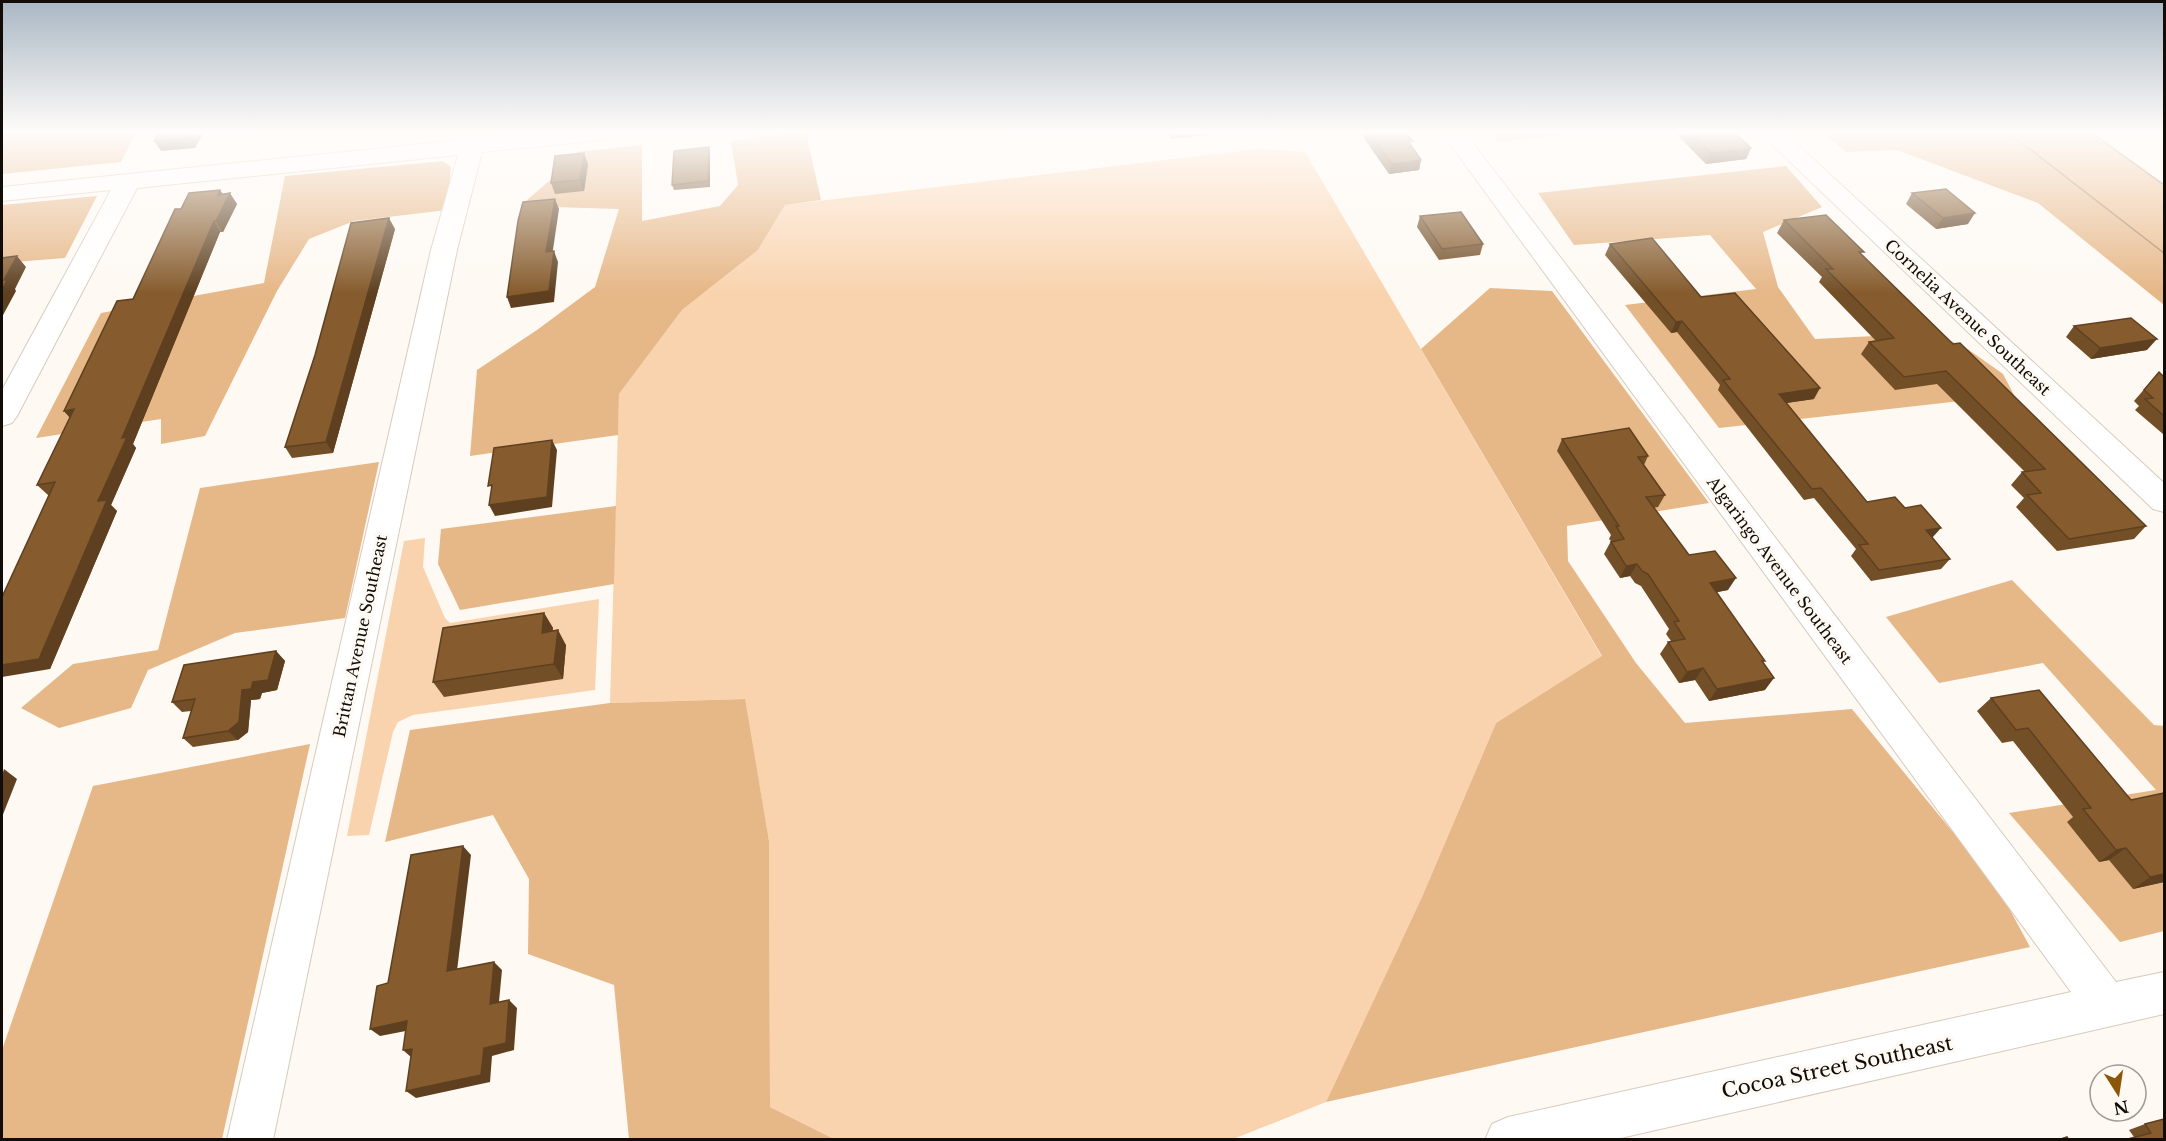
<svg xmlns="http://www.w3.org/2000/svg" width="2166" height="1141" font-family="'Libre Baskerville',serif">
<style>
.green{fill:#f9d3ae}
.forest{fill:#e6b787}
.water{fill:#eabb8b;stroke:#a98664;stroke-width:1.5}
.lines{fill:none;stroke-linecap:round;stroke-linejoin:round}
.minor-casing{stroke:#d8cabc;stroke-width:2}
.minor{fill:#fff;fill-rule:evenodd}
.wall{fill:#734f28}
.shaded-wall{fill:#5e4020}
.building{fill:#865c2e;stroke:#5e4020;stroke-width:1.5}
.labels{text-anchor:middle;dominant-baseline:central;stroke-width:6;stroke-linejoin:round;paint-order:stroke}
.street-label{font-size:16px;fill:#110c08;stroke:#fef9f3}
.near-street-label{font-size:20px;fill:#110c08;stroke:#fef9f3}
</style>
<rect width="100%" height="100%" fill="#fef9f3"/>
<g class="green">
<path d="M1258,149L1305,152L1602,657L1496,723L1422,897L1326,1102L1231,1140L834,1139L770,1107L769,841L744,699L610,703L619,394L682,310L758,250L785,205Z"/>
<path d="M425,538L423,567L445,618L450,623L599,599L595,690L413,715L398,722L393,732L369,835L347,836L404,541Z"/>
</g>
<g class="forest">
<path d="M2,133H136L121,162L2,174Z"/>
<path d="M788,133H806L821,200L785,205L758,250L682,310L619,394L618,435L470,456L477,370L537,330L595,287L619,209L520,206L555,176L576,152L642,145V221L720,206L738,185L731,141Z"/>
<path d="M1492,133H1583L1498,142Z"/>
<path d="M2009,133L2164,253V305L2038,203L1897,150L1846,152L1825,134Z"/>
<path d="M443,161L451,167L447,210L354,221L309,239L277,291L205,436L161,444V419L36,438L101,313L264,283L285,176Z"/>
<path d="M1786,166L1822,207L1763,232L1778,287L1815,339L1935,333L1969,350L2003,374L2014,395L1719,428L1625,305L1756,289L1710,235L1574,245L1538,193Z"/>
<path d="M97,196L65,258L2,263V205Z"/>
<path d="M1490,288L1552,291L1709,503L1567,526L1568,561L1636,663L1685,723L1852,709L1997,886L2030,947L1326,1102L1422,897L1496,723L1602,656L1421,349Z"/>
<path d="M379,462L345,618L235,633L148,670L131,708L59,728L21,708L73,664L158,650L200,488Z"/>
<path d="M616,506L614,584L460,610L438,564L441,529Z"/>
<path d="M2012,580L2154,725L2164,726V931L2120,942L2009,813L2156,790L2043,663L1939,683L1886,617Z"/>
<path d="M745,699L769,841L770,1107L834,1139H629L614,985L528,954L529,879L493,815L385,842L410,730L610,703Z"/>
<path d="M310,744L222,1139H2V1050L93,786Z"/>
</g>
<path class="water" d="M2092,133L2164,185V253L2009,133Z"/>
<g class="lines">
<defs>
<g id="minor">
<path d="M464,133H487L486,138L529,133H613L610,138L602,140L482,152L457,250L273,1140H227L431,250L458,155L137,188L17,416L12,423L2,426V390L111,190L2,201V187L462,140Z"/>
<path d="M1442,133H1465L2116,982L2164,972V1014L1612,1140H1485L1492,1124L1508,1117L2071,992Z"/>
<path d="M1760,133H1785L2164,483V512L2153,509Z"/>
</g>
</defs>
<use href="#minor" class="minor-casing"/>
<use href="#minor" class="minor"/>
</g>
<g class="wall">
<path d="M1169,134H1219L1171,139Z"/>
<path d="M1361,134H1407L1411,146L1421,160L1419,170L1389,174Z"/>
<path d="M1676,134H1736L1751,148L1746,159L1706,164Z"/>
<path d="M710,153V187L674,190L672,185Z"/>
<path d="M588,164L584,191L555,194L551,183Z"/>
<path d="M1912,193L1968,224L1936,229L1906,204Z"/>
<path d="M223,194L237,204L223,232H220L133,444L136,448L111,505L117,511L50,669L49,495H48L37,485L70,418L64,411L133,299L181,209Z"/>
<path d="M1420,216L1483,244L1480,255L1439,260L1417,227Z"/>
<path d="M1784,220L1862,255L1953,344L2146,526L2134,539L2057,551L2016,507L2024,498L2011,485L2022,472H2025L1937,384L1895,390L1861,354L1869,342L1876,341L1819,282L1822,277L1777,233Z"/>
<path d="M395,229L333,453L292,458L285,447L315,355Z"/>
<path d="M1610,244L1701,297L1814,399L1786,403L1867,502L1932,538L1950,559L1941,569L1871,581L1851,556L1856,549L1814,498L1804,500L1718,390L1720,385L1677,332L1671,333L1605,255Z"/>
<path d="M2074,326L2147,350L2091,359L2066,337Z"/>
<path d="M2159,372L2164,377V434H2163L2135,410L2139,406L2134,401Z"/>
<path d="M1562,439L1648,456L1644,465L1665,495L1658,507L1653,508L1689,555L1728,590L1717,592L1763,663L1765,690L1709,701L1695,680L1679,683L1660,654L1668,642L1671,641L1666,634L1669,629L1641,586L1635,583L1630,576L1620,578L1604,554L1611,541L1609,539L1611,535L1557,451Z"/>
<path d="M544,613L553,628L552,631L566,645L563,679L444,697L433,682Z"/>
<path d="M276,651L285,661L277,690L262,693L260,699L251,700L248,732L238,740L193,747L183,738L191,711L182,712L172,702Z"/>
<path d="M2039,690L2164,882L2133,889L2109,860L2099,862L2067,822L2073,817L2013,741L2002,743L1977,711L1991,698Z"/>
<path d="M2145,1124L2164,1140L2134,1137L2129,1130Z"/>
</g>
<g class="shaded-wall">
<path d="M191,134H203L195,148L161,151L154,141Z"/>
<path d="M709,147L710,153V187L708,181Z"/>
<path d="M1751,148L1746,159L1706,164L1711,153Z"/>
<path d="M584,153L588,164L584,191L580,180Z"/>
<path d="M1421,160L1419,170L1389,174L1392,164Z"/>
<path d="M220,190L227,200L230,193L237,204L223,232L216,221L218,195Z"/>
<path d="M555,199L559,209L551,263L546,252Z"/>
<path d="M1975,213L1968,224L1936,229L1943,218Z"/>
<path d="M389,218L395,229L333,453L326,442Z"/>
<path d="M214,221L220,232L133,444L136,448L111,505L117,511L50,669L2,677V665L122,438Z"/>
<path d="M554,251L558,262L554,302L511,308L507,297Z"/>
<path d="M17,256L26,267L15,289L16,291L2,317V290L4,280Z"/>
<path d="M1682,321L1677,332L1671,333L1676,322Z"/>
<path d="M2157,339L2147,350L2091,359L2100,348Z"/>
<path d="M1820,388L1814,399L1772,405L1779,394Z"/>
<path d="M74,409V422L64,411Z"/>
<path d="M552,440L557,450L552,507L495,516L489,505Z"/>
<path d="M1941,528L1932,538L1926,530Z"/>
<path d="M1637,564L1630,576L1620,578L1626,566Z"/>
<path d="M1736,578L1728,590L1703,595L1710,583Z"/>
<path d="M544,613L553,628L551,648L542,633Z"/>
<path d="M558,630L566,645L563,679L554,664Z"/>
<path d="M276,651L285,661L277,690L262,693L260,699L251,700L248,732L238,740L228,731L242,690L253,682Z"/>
<path d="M1703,668L1695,680L1679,683L1687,672Z"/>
<path d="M1774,678L1765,690L1709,701L1717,689Z"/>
<path d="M4,769L17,779L2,817V776Z"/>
<path d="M463,846L471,855L456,979L447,971Z"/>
<path d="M2126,848L2109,860L2099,862L2116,850Z"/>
<path d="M2164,874V882L2133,889L2150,877Z"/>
<path d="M494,962L502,970L498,1012L490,1004Z"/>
<path d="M509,1000L517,1008L514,1050L492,1056L490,1082L416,1098L406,1091L484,1048Z"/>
<path d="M407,1021L416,1029L380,1036L370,1029Z"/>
<path d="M412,1049V1058L403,1050Z"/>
</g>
<g class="building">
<path d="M158,134H191L189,137L154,141Z"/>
<path d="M1370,134H1407L1413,141H1408L1421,160L1392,164Z"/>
<path d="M1691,134H1736L1751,148L1711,153Z"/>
<path d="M709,147L708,181L672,185L674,151Z"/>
<path d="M584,153L580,180L551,183L555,156Z"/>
<path d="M1946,189L1975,213L1943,218L1912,193Z"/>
<path d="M220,190L218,195L230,193L216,221H214L122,438L127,437L98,501L107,500L39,659L2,665V597L55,482L37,485L74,409L64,411L117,301L133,299L175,209H181L189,193Z"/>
<path d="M555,199L546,252L554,251L549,291L507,297L518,221L523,202Z"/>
<path d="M1461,212L1483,244L1442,249L1420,216Z"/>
<path d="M1826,215L1864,252H1859L1953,344L1960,343L2146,526L2069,539L2027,495L2041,493L2022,472L2045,469L1946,371L1904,377L1869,342L1894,338L1826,269H1833L1784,220Z"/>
<path d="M389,218L326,442L285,447L315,355L351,223Z"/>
<path d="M1652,238L1701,297L1735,293L1820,388L1779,394L1867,502L1895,497L1905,508L1921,505L1941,528L1926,530L1950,559L1879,570L1859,545L1868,544L1821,488L1812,489L1723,380L1730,379L1682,321L1676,322L1610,244Z"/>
<path d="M17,256L4,280H7L2,290V258Z"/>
<path d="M2131,318L2157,339L2100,348L2074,326Z"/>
<path d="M2159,372L2164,377V416L2145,399L2153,398L2144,390Z"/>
<path d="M1629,428L1648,456L1638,457L1665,495L1646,497L1689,555L1715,551L1736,578L1710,583L1765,661H1762L1774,678L1717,689L1703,668L1687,672L1668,642L1685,639L1674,622L1679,621L1648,574L1642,571L1637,564L1626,566L1611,542L1624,539L1616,526H1619L1562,439Z"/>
<path d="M552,440L547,497L489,505L492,485L488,486L494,448Z"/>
<path d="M544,613L542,633L558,630L554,664L433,682L443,628Z"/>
<path d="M276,651L268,680L253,682L251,689L242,690L239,722L228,731L183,738L195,699L172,702L184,665Z"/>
<path d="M2039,690L2131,800L2164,793V874L2150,877L2126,848L2116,850L2083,809L2091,808L2028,728L2016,730L1991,698Z"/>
<path d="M463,846L447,971L494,962L490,1004L509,1000L506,1043L484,1048L481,1075L406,1091L412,1049L403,1050L407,1021L370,1029L377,986L388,983L411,855Z"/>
<path d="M2164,1119V1140H2124L2151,1133L2145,1124Z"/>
<path d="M2067,1137L2069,1140H2058Z"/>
</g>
<linearGradient id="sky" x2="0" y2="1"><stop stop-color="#a9b7c3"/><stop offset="0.45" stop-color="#fffcfa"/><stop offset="1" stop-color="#fffcfa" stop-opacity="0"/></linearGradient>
<rect width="2166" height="293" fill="url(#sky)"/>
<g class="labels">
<g class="street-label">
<text transform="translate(1968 317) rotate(43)">Cornelia Avenue Southeast</text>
<text transform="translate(1780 570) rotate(53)">Algaringo Avenue Southeast</text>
<text transform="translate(360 636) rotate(-78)">Brittan Avenue Southeast</text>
</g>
<g class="near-street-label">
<text transform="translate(1837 1067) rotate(-12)">Cocoa Street Southeast</text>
</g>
</g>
<rect width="2166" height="1141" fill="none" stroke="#110c08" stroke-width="6"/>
<g transform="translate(2118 1093) rotate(168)"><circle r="28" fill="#fef9f3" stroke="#9f9a95" stroke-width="1.5"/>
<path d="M0-4.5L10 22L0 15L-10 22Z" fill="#8c5609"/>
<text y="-9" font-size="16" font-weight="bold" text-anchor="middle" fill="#110c08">N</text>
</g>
</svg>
